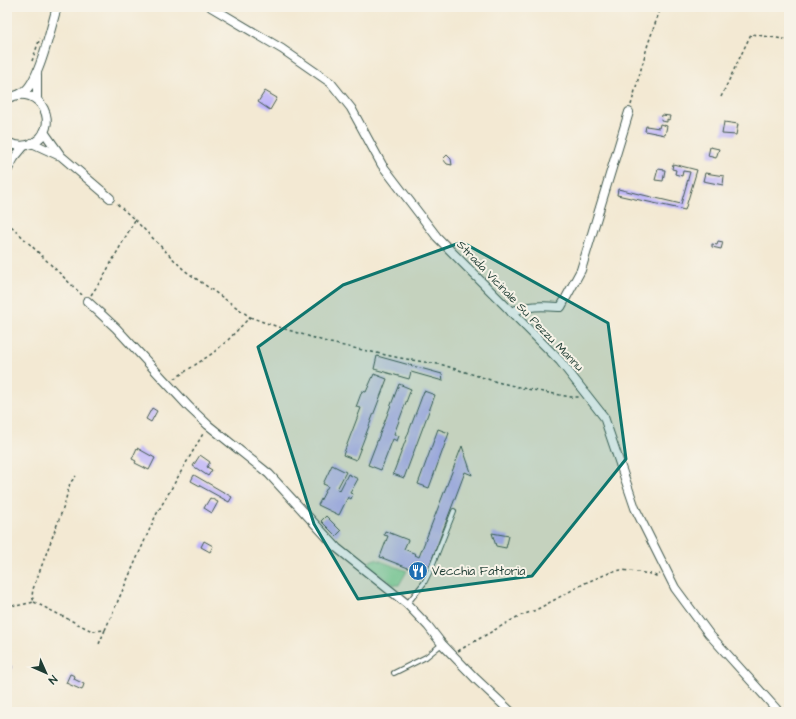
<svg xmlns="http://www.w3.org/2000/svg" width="796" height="719" font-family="'Architects Daughter',sans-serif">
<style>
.green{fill:#8cd896;stroke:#568a65}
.building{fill:#bdb3f9}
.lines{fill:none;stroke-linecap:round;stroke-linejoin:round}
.service-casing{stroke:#3f574c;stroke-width:6}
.minor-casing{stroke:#3f574c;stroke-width:10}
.path{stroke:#3f574c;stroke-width:1.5;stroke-dasharray:3 3;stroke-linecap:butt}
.service{stroke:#fff;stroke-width:4}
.minor{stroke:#fff;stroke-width:8}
.marked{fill:#0f766e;fill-opacity:0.2;stroke:#0f766e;stroke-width:3;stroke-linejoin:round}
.labels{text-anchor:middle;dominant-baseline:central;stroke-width:4;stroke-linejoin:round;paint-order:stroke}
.street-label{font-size:12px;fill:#1f3d34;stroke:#f7f3e8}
.poi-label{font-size:12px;fill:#1f3d34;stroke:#f7f3e8;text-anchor:start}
</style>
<rect width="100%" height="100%" fill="#f7f3e8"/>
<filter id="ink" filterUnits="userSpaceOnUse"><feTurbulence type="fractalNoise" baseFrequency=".025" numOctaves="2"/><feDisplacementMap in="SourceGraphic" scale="8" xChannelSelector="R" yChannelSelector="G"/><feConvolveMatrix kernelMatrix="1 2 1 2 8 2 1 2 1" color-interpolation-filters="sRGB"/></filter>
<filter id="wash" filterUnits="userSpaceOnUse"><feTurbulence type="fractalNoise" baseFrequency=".012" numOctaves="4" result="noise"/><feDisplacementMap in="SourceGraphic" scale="16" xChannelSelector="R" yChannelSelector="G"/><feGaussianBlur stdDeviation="0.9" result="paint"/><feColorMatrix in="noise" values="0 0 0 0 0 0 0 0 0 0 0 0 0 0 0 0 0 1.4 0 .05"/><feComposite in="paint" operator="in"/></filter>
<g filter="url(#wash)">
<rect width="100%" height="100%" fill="#f3e9d3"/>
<path class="green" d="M375,559L407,571L399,585H394L370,568L369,564L370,561Z"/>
<g id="blocks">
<g class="building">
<path d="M265,91L277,98L270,110L258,102Z"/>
<path d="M662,115L670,116L669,120L667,119V122L661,121Z"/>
<path d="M724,122L738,124L736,135L722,134Z"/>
<path d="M660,124L667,126L665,135L645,131L646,126L659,128Z"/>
<path d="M710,147L719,149L716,158L708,156Z"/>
<path d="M447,155L451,159L452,165L447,164L443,159Z"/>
<path d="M673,164L697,170L685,210L617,195L618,189L681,204L690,172L683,171L682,176L675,174L676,170L672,169Z"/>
<path d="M658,169L665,170L663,181L655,180Z"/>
<path d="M705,173L724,176L723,185L703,181Z"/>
<path d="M718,241L723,242L721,249L712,247V244L717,245Z"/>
<path d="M377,356L442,374L443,381L411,372L409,379L374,369Z"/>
<path d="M374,374L387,379L356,460L343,455L361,408L356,407L362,391L366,392Z"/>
<path d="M399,384L411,389L394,434L399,436L397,441L393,439L381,470L368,465Z"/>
<path d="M424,391L435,395L404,478L393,474Z"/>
<path d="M152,408L157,411L151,422L146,419Z"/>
<path d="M438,429L449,433L429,488L418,484Z"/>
<path d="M462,446L472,475L465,472L426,575L380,557L388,536L384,535L385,531L408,540L404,549L416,554L415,555L419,557Z"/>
<path d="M137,448L155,458L149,470L135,463L136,461L132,459Z"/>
<path d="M200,455L210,462L207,467L212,470L208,476L193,466Z"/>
<path d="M332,465L346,472L337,489L340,490L348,474L358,479L350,493L353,494L351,499L348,497L339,515L318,505L328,486L323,484Z"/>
<path d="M194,475L232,497L229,502L191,481Z"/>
<path d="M210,498L218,502L212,513L204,508Z"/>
<path d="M326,516L341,531L336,536L321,521Z"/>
<path d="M492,533L509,536L506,548L496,546Z"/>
<path d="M204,541L213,546L210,552L201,547Z"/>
<path d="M7,665L12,666L11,673L7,672Z"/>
<path d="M70,674L75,676L74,679L84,684L82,690L66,683Z"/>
</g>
</g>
</g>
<g filter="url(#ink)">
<use href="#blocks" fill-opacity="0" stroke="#3f574c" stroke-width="1"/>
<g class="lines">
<defs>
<g id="service">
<path d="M407,604L424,583L430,571L454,511"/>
<path d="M394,673L426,657L442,644"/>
</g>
<g id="minor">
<path d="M211,7L282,49L331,83L351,108L382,165L437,237L560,361L604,417L635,508L675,588L709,634L779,712"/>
<path d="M37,75V100"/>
<path d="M18,95C21,93 24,92 26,90C40,77 51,27 57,7"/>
<path d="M7,99C40,80 64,129 31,144C23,147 15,146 7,142"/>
<path d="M44,132L61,156L110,198"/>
<path d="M32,143L58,155"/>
<path d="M7,171L14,158L24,146"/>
<path d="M87,301L116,328L189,407L208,425L269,474L337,548L407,604L428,626L442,644L476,679L511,712"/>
<path d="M511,312C529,305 542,306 561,307L581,270L629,112"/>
</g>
</defs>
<use href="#service" class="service-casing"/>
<use href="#minor" class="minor-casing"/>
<g class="path">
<path d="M32,61L40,38"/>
<path d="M721,97L751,34L789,40"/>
<path d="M631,105L648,44L661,7"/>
<path d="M135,220L184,270L250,317L228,340L213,353L174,379"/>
<path d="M7,222L82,295"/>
<path d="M91,295L102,279L135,220L116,203"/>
<path d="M250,317L266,323L330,343L400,358L443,365L497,382L527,389L571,397H579"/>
<path d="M7,602L16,606L34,602L32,596L33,589L64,506L70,483L76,476"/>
<path d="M34,602L92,631L105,630L99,644"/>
<path d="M105,630L156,515L204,432"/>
<path d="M458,651L517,617L536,610L585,583L614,571L622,570L651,574L656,576L660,574"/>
</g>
<use href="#service" class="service"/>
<use href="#minor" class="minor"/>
</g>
</g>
<path class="marked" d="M462,242L608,323L626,459L532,576L358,599L314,524L258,347L343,285Z"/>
<defs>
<symbol id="restaurant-disc" viewBox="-11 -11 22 22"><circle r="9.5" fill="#1f6fb2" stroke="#f7f3e8"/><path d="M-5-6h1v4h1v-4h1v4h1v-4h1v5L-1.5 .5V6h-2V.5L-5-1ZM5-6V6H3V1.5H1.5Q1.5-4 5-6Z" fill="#fff"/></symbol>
</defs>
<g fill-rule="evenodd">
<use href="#restaurant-disc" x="407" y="560" width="22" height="22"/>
</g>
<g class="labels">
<g class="street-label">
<text transform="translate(520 306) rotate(46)">Strada Vicinale Su Pezzu Mannu</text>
</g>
<g class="poi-label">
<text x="432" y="571">Vecchia Fattoria</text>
</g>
</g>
<rect width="796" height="719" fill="none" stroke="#f7f3e8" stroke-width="24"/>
<g transform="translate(46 673) rotate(135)" stroke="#f7f3e8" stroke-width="3" paint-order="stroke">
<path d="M0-3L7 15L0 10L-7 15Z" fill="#1f3d34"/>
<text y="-6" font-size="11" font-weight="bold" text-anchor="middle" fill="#1f3d34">N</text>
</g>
</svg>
